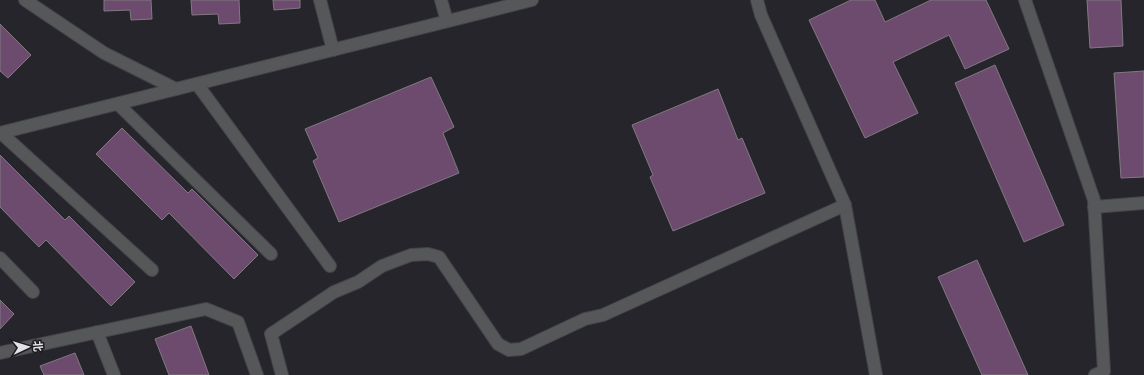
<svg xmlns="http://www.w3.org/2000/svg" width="1144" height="375" font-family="'DM Sans','Noto Sans SC',sans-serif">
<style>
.building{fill:#6c4b6e;stroke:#807a80}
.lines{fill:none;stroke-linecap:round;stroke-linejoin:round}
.minor-casing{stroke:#444349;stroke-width:14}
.minor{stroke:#555759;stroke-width:12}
</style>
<rect width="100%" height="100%" fill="#26252b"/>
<g class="building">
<path d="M104,0H151L152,19L131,20L130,10L104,11Z"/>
<path d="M191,0H239L240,23L219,24L218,14L192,15Z"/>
<path d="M273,0H300V8L274,10Z"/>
<path d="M851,0H875L885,22L931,0H986L1009,49L965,69L949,35L893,62L918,113L865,138L809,20Z"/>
<path d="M1087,0H1121L1123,46L1090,48Z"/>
<path d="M0,24L31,55L8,78L0,71Z"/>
<path d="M995,65L1064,225L1024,242L955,83Z"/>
<path d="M1144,71V177L1121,178L1114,73Z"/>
<path d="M431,77L454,127L443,133L459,173L339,222L313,161L318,158L305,129Z"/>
<path d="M718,89L738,140L742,138L765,193L673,231L650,177L653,175L632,125Z"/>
<path d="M122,128L188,193L192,189L258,255L234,279L169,213L162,220L96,154Z"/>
<path d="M0,155L65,220L69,216L135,282L111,306L46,240L39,247L0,207Z"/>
<path d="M977,260L1028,375H982L938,277Z"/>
<path d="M0,300L14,314L0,329Z"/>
<path d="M191,326L209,375H169L155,339Z"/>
<path d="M75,353L84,375H44L40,366Z"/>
</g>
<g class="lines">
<defs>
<g id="minor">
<path d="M25,0L104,53L176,89"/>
<path d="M320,0L333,50"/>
<path d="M441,0L447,21"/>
<path d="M757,0L761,15L845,205L876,375"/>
<path d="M1025,0L1094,200L1104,371L1095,375"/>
<path d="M197,84L330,266"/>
<path d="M118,104L271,254"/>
<path d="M0,133L532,0"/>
<path d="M1,133L152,270"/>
<path d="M1094,207L1144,203"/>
<path d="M0,258L33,292"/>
<path d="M97,332L114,375"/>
<path d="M0,353L206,309L238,322L257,375"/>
<path d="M282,375L271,334L334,292L358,282L382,266L411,255L428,254L439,257L498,344L509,350L521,349L585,319L603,315L845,205"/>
</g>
</defs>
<use href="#minor" class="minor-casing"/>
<use href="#minor" class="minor"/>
</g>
<g transform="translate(28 347) rotate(86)" stroke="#1c1c21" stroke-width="3" paint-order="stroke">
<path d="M0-3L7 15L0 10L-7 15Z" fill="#e3e2e6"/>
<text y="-6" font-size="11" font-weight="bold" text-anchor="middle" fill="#e3e2e6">北</text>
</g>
</svg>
